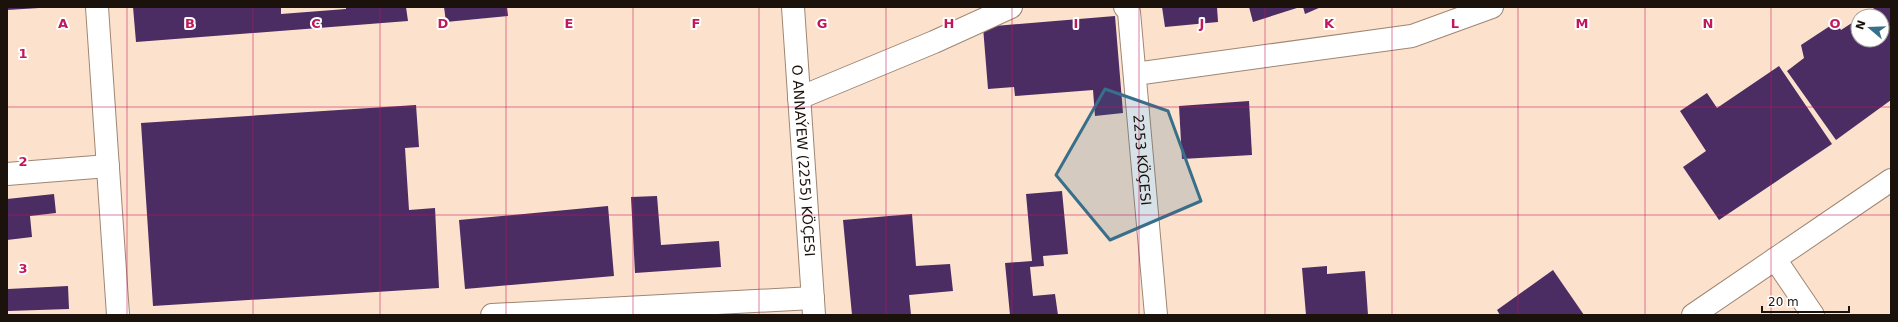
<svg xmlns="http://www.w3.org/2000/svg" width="1898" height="322" font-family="'DejaVu Sans',sans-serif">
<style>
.building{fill:#4b2c63}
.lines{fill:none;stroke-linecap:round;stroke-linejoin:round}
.street-casing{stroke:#9e8673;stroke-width:24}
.secondary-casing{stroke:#9e8673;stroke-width:24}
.street{stroke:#fff;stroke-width:22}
.secondary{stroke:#fff;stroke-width:22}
.marked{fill:#386f8a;fill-opacity:0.2;stroke:#386f8a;stroke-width:3;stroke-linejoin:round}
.grid{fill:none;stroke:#c2185b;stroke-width:1;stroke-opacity:0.55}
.labels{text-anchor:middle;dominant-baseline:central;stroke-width:4;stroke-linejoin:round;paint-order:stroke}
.street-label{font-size:14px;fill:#1b120b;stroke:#fff}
.grid-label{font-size:13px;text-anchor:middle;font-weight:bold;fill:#c2185b;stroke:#fff;stroke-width:4;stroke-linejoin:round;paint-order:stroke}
</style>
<rect width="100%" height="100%" fill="#fce2cd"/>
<g class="building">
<path d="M7,7H39V8L7,10Z"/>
<path d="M133,7H281V14L346,9V7H406L408,21L136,42Z"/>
<path d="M444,7H507L508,16L446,22Z"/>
<path d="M1162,7H1217L1218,22L1165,27Z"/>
<path d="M1249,7H1300L1253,22Z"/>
<path d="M1303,7H1321L1305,14Z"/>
<path d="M1876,7H1891V100L1836,140L1787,71L1804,58L1801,45L1836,22L1841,30L1858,19V40H1882V16H1862Z"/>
<path d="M1115,16L1123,113L1095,116L1093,90L1015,96L1014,87L988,89L983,27Z"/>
<path d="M1779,66L1832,144L1719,220L1683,167L1706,151L1680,111L1707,93L1717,108Z"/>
<path d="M1249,101L1252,155L1182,159L1179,106Z"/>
<path d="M416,105L419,147L405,148L409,210L435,208L439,288L153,306L141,123Z"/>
<path d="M1062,191L1068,254L1043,256L1044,266L1030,267L1033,296L1055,294L1058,315H1010L1005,263L1032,261L1026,194Z"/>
<path d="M54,194L56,213L30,216L32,237L7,240V199Z"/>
<path d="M657,196L661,245L719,241L721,267L635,273L631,197Z"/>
<path d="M608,206L614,276L465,289L459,220Z"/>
<path d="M912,214L916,266L950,264L953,291L909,295L911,315H852L843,220Z"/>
<path d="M1327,266V274L1365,271L1368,315H1306L1302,268Z"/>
<path d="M1553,270L1584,315H1500L1497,310Z"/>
<path d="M68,286L69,309L8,311V289Z"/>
</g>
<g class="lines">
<defs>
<g id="street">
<path d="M97,7L118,315"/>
<path id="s1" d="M1125,7L1129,12L1156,315"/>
<path d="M1135,74L1412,36L1492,7"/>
<path d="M799,98L934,42L1011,7"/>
<path d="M7,174L108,166"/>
<path d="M1775,259L1813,315"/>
<path d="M492,315L813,298"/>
<path d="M1693,315L1891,180"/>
</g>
<g id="secondary">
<path id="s2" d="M793,7L814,315"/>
</g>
</defs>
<use href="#street" class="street-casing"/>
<use href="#secondary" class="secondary-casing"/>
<use href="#street" class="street"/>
<use href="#secondary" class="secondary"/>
</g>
<path class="marked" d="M1105,89L1168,111L1201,201L1110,240L1056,175Z"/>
<path class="grid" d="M127,7V315M253,7V315M380,7V315M506,7V315M633,7V315M759,7V315M886,7V315M1012,7V315M1139,7V315M1265,7V315M1392,7V315M1518,7V315M1645,7V315M1771,7V315M7,107H1891M7,215H1891"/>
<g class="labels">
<g class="street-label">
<text stroke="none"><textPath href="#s1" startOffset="155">2253 KÖÇESI</textPath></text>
<text stroke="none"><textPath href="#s2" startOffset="154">O ANNAÝEW (2255) KÖÇESI</textPath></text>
</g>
</g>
<g class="grid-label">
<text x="63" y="28">A</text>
<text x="190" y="28">B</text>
<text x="316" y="28">C</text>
<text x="443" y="28">D</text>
<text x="569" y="28">E</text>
<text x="696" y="28">F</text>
<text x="822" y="28">G</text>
<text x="949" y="28">H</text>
<text x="1076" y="28">I</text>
<text x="1202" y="28">J</text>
<text x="1329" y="28">K</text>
<text x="1455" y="28">L</text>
<text x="1582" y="28">M</text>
<text x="1708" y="28">N</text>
<text x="1835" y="28">O</text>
<text x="23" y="58">1</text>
<text x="23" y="166">2</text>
<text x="23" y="273">3</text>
</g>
<rect width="1898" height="322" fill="none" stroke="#1b120b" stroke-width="16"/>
<g transform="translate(1870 28) rotate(289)"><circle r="19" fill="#ffffff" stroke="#a4a09d"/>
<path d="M0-3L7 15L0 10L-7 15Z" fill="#386f8a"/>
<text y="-6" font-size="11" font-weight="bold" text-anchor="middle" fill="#1b120b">N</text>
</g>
<path d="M1762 306v6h87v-6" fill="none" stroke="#1b120b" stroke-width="2"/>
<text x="1768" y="306" font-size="12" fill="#1b120b" stroke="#ffffff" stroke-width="3" paint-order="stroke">20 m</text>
</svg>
